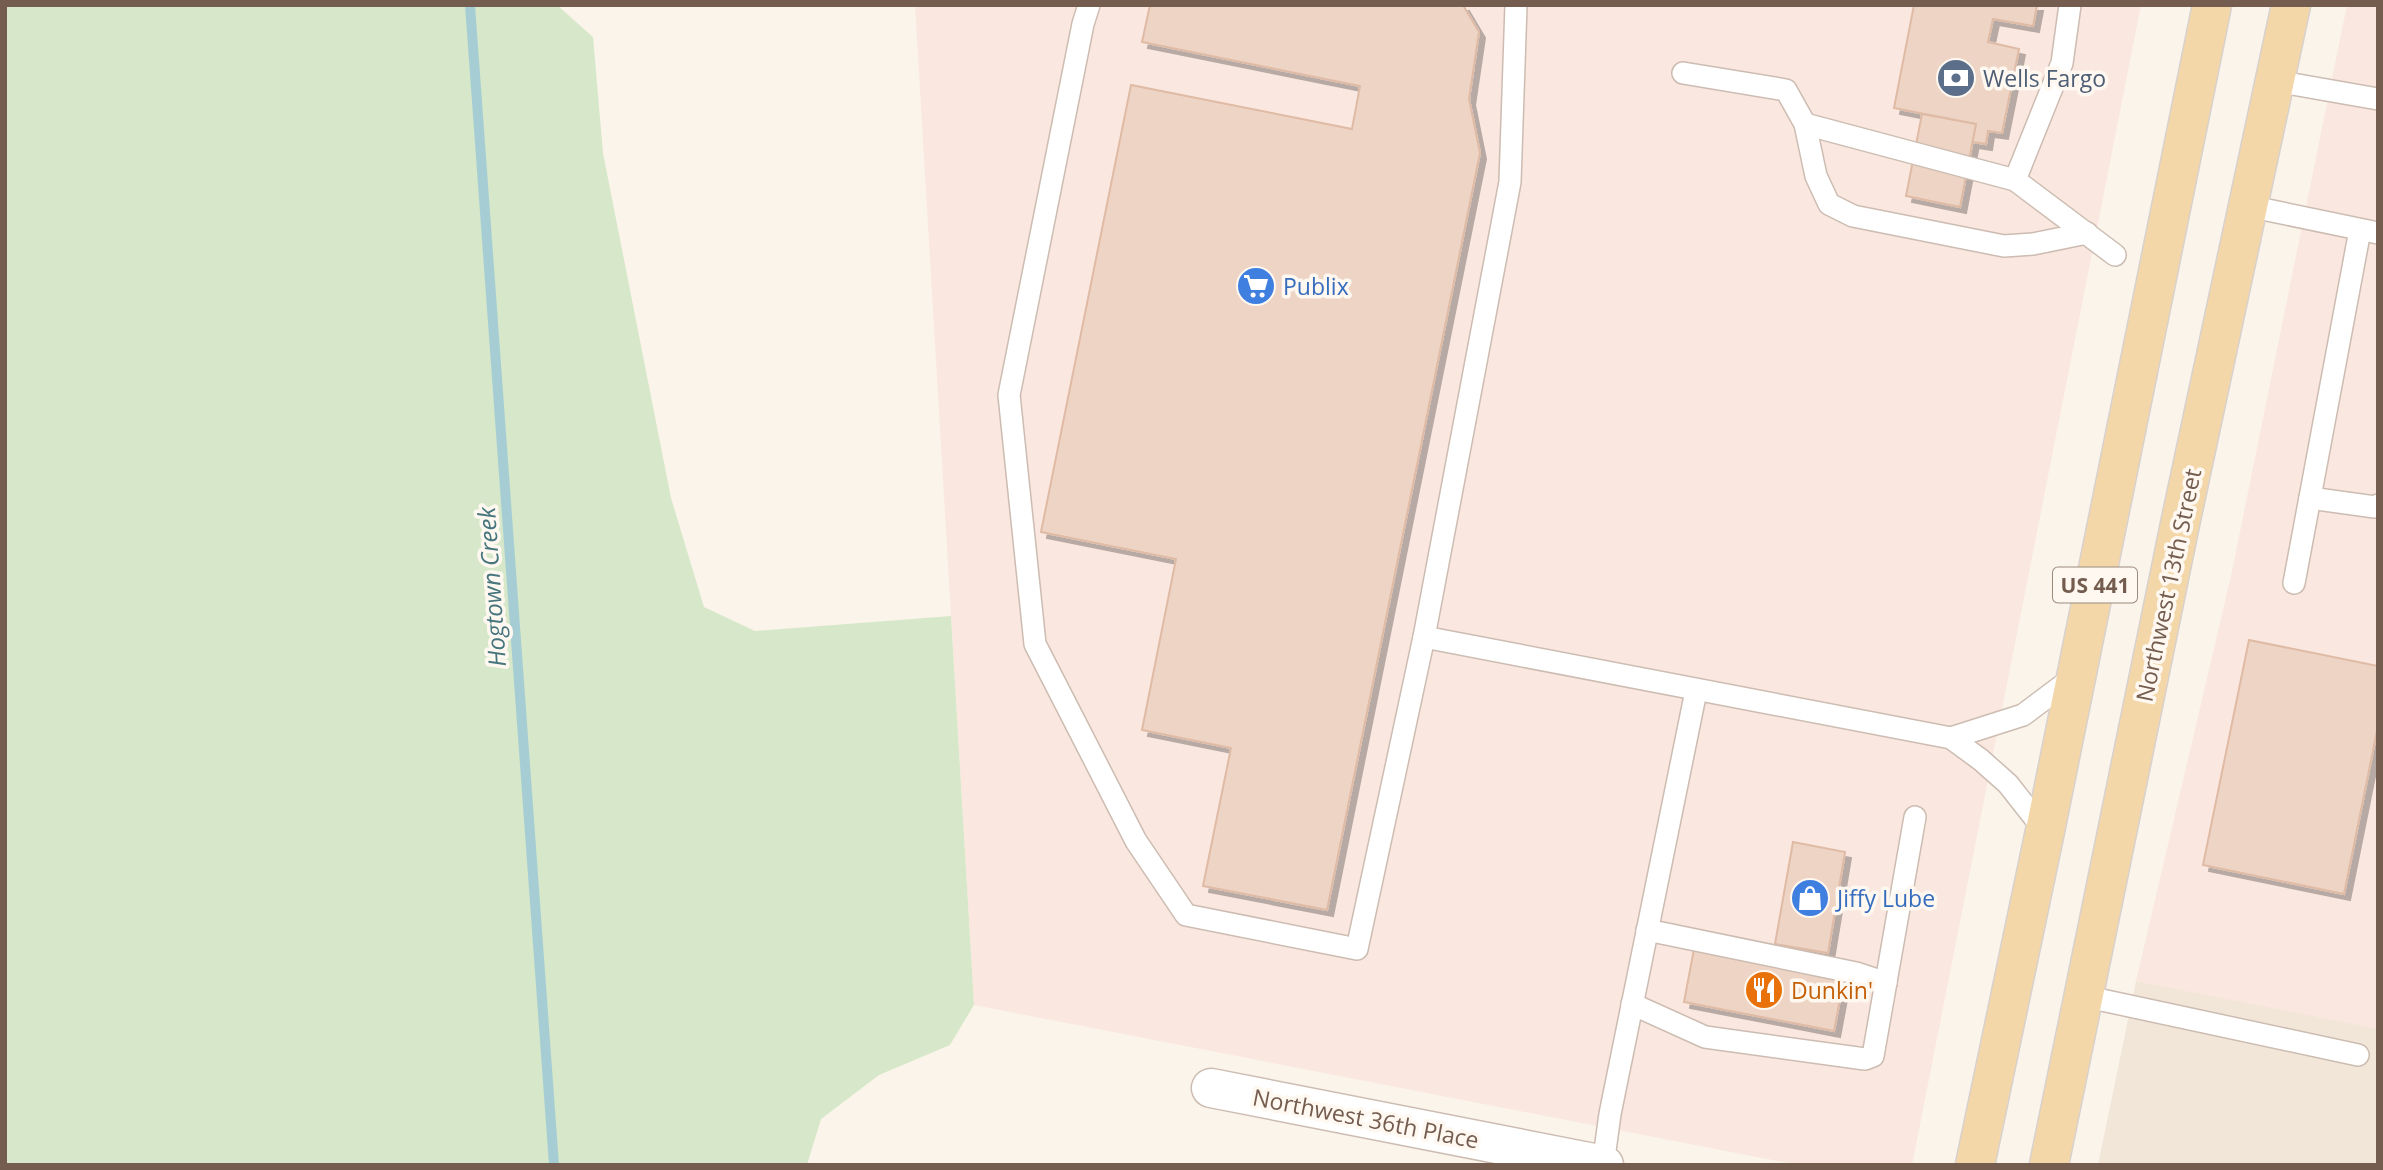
<svg xmlns="http://www.w3.org/2000/svg" width="2383" height="1170" font-family="'Open Sans',sans-serif">
<style>
.residential{fill:#f2e6d9}
.commercial{fill:#fae7df}
.green{fill:#d6e8c9}
.lines{fill:none;stroke-linecap:round;stroke-linejoin:round}
.stream{stroke:#a7cdd4;stroke-width:10}
.building{fill:#eed4c4;stroke:#dfbba6;stroke-width:2;filter:url(#shadow)}
.lane-casing{stroke:#ccbcb1;stroke-width:24}
.street-casing{stroke:#ccbcb1;stroke-width:41}
.primary-casing{stroke:#d8d1ce;stroke-width:41}
.lane{stroke:#fff;stroke-width:21}
.street{stroke:#fff;stroke-width:38}
.primary{stroke:#f3d7a9;stroke-width:38}
.labels{text-anchor:middle;dominant-baseline:central;stroke-width:7;stroke-linejoin:round;paint-order:stroke}
.shield{fill:#fef8f0;stroke:#9d8b7f;stroke-width:2}
.shield-label{font-size:21px;font-weight:bold;fill:#745c4f}
.service-label{font-size:23px;fill:#4e5e75;stroke:#fef8f0;text-anchor:start}
.shop-label{font-size:23px;fill:#366cbe;stroke:#fef8f0;text-anchor:start}
.street-label{font-size:23px;fill:#745c4f;stroke:#fef8f0}
.food-label{font-size:23px;fill:#c56008;stroke:#fef8f0;text-anchor:start}
.water-label{font-size:24px;font-style:italic;fill:#47757e;stroke:#fef8f0}
</style>
<defs>
<filter id="shadow"><feDropShadow dx="6" dy="6" stdDeviation="0" flood-color="#0004"/></filter>
</defs>
<rect width="100%" height="100%" fill="#fbf4ea"/>
<path class="residential" d="M2136,981L2378,1028V1165H2098Z"/>
<g class="commercial">
<path d="M915,5H2141L1912,1165H1798L974,1005Z"/>
<path d="M2347,5H2378V1029L2136,981L2231,576Z"/>
</g>
<path class="green" d="M5,5H557L593,37L603,153L671,498L704,607L755,631L951,616L974,1005L950,1045L879,1075L821,1119L807,1165H5Z"/>
<g class="lines">
<path class="stream" d="M470,5L554,1165"/>
</g>
<g class="building">
<path d="M1150,5H1463L1479,32L1469,99L1480,153L1327,910L1203,886L1231,748L1142,730L1176,559L1041,532L1131,85L1352,129L1360,86L1142,42Z"/>
<path d="M1914,5H2037L2033,26L1993,19L1988,42L2019,49L2002,133L1988,131L1986,144L1972,142L1976,124L1894,108Z"/>
<path d="M1922,114L1976,124L1960,207L1906,196Z"/>
<path d="M2249,640L2378,666V726L2344,894L2203,865Z"/>
<path d="M1793,842L1845,852L1828,953L1775,944Z"/>
<path d="M1694,949L1844,978L1834,1031L1684,1002Z"/>
</g>
<g class="lines">
<defs>
<g id="lane">
<path d="M1089,5L1083,24L1009,395L1035,644L1136,841L1186,915L1357,949L1424,637L1510,182L1516,5"/>
<path d="M2070,5L2062,63L2015,180L2115,255"/>
<path d="M1683,73L1786,90L1805,124L2015,180"/>
<path d="M2275,81L2378,99"/>
<path d="M1805,124L1816,176L1829,204L1853,216L2004,246L2033,244L2087,233"/>
<path d="M2248,206L2378,233"/>
<path d="M2310,498L2375,507L2378,505"/>
<path d="M2294,583L2360,230"/>
<path d="M1424,637L1951,738L1981,760L2008,784L2045,831"/>
<path d="M1951,738L2023,715L2075,676"/>
<path d="M1647,930L1856,973L1886,983"/>
<path d="M2083,996L2358,1055"/>
<path d="M1632,1004L1705,1037L1865,1059L1873,1056L1915,817"/>
<path d="M1603,1165L1610,1114L1696,691"/>
</g>
<path id="street" d="M1211,1088L1604,1165"/>
<g id="primary">
<path d="M1975,1165L2045,831L2212,5"/>
<path d="M2049,1165L2180,524L2291,5"/>
</g>
</defs>
<use href="#lane" class="lane-casing"/>
<use href="#street" class="street-casing"/>
<use href="#primary" class="primary-casing"/>
<use href="#lane" class="lane"/>
<use href="#street" class="street"/>
<use href="#primary" class="primary"/>
</g>
<defs>
<symbol id="bank-disc" viewBox="-11 -11 22 22"><circle r="9.5" fill="#5c6f8a" stroke="#fef8f0"/><path d="M-6-4H6V4H-6ZM0-2.3a2.3 2.3 0 1 0 0 4.6a2.3 2.3 0 1 0 0-4.6Z" fill="#fff"/></symbol>
<symbol id="supermarket-disc" viewBox="-11 -11 22 22"><circle r="9.5" fill="#3f7fe0" stroke="#fef8f0"/><path d="M-6-5.5h2.5l.6 2H6L4.5 2H-2.5L-4.4-4H-6ZM-1.5 3.2a1.3 1.3 0 1 0 .1 0ZM3 3.2a1.3 1.3 0 1 0 .1 0Z" fill="#fff"/></symbol>
<symbol id="shop-disc" viewBox="-11 -11 22 22"><circle r="9.5" fill="#3f7fe0" stroke="#fef8f0"/><path d="M-5-2.5h2.3a2.7 3.5 0 0 1 5.4 0H5L5.5 6h-11ZM-1.5-2.5h3a1.5 2.3 0 0 0-3 0Z" fill="#fff"/></symbol>
<symbol id="restaurant-disc" viewBox="-11 -11 22 22"><circle r="9.5" fill="#e8710a" stroke="#fef8f0"/><path d="M-5-6h1v4h1v-4h1v4h1v-4h1v5L-1.5 .5V6h-2V.5L-5-1ZM5-6V6H3V1.5H1.5Q1.5-4 5-6Z" fill="#fff"/></symbol>
</defs>
<g fill-rule="evenodd">
<use href="#bank-disc" x="1934" y="56" width="44" height="44"/>
<use href="#supermarket-disc" x="1234" y="264" width="44" height="44"/>
<use href="#shop-disc" x="1788" y="876" width="44" height="44"/>
<use href="#restaurant-disc" x="1742" y="968" width="44" height="44"/>
</g>
<g class="labels">
<rect class="shield" x="2053" y="567.5" width="84" height="35" rx="5"/>
<g class="shield-label">
<text x="2095" y="585">US 441</text>
</g>
<g class="service-label">
<text x="1983" y="78">Wells Fargo</text>
</g>
<g class="shop-label">
<text x="1283" y="286">Publix</text>
<text x="1837" y="898">Jiffy Lube</text>
</g>
<g class="street-label">
<text transform="translate(2168 585) rotate(-78)">Northwest 13th Street</text>
<text transform="translate(1366 1118) rotate(11)">Northwest 36th Place</text>
</g>
<g class="food-label">
<text x="1791" y="990">Dunkin'</text>
</g>
<g class="water-label">
<text transform="translate(491 587) rotate(-94)">Hogtown Creek</text>
</g>
</g>
<rect width="2383" height="1170" fill="none" stroke="#745c4f" stroke-width="14"/>
</svg>
